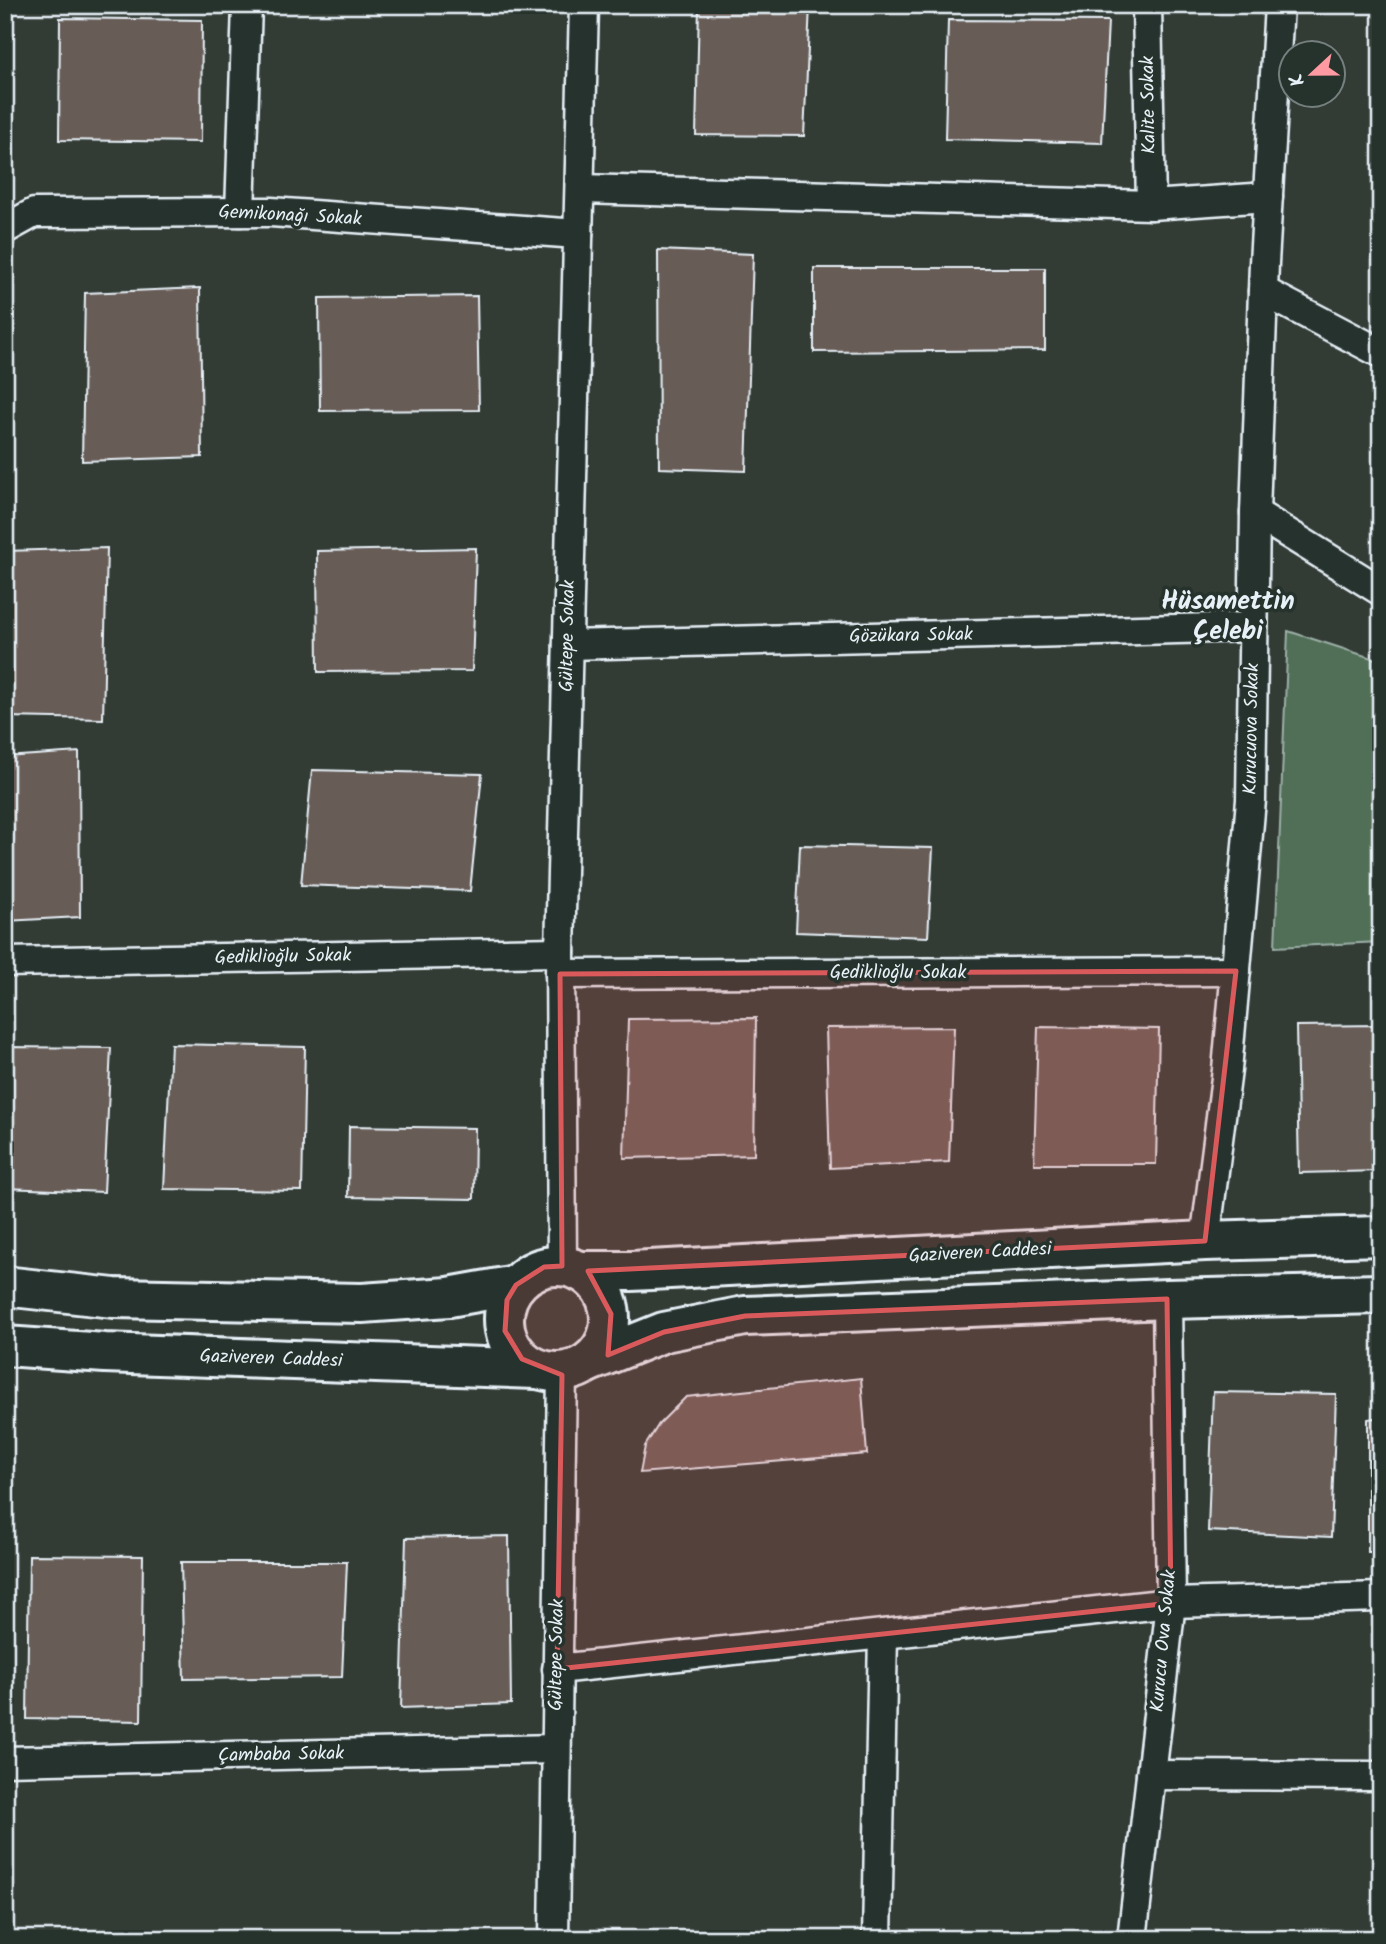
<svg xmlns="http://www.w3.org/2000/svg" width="1386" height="1944" font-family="Kalam,sans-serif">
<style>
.green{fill:#516e57;stroke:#9cb0a8;stroke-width:2}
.building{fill:#685c57;stroke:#e8f1f8;stroke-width:2}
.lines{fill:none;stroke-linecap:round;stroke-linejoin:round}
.minor-casing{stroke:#e8f1f8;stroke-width:33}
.secondary-casing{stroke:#e8f1f8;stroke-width:44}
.minor{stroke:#26332d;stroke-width:28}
.secondary{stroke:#26332d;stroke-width:38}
.marked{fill:#da5a5c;fill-opacity:0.2;stroke:#da5a5c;stroke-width:5;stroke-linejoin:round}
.labels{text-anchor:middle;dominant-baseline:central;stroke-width:7;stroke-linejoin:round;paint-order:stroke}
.street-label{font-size:19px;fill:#e8f1f8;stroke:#26332d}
.district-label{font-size:26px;font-weight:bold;fill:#e8f1f8;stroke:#26332d}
</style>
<rect width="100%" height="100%" fill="#333b35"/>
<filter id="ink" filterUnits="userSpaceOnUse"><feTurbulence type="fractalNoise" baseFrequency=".0143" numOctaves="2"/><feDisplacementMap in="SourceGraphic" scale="14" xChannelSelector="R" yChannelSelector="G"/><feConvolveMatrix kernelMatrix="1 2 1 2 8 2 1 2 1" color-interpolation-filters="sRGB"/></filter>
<g filter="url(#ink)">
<path class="green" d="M1288,631L1381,661V942L1275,947Z"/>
<g class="building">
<path d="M699,5H810L804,136L696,135Z"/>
<path d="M60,18L202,20L201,142L59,140Z"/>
<path d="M948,20L1108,21L1102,143L945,139Z"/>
<path d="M658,250L753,254L746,471L659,468Z"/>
<path d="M814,268H1045V350L814,352Z"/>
<path d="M200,288L202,457L82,461L85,293Z"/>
<path d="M477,296L479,410L320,411L319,298Z"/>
<path d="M107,548L103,719L5,717V551Z"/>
<path d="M476,548L472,671L318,672L317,551Z"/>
<path d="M79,752L80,917L5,921V757Z"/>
<path d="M312,770L482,774L470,891L301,885Z"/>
<path d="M800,845L933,848L928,937L796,932Z"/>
<path d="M756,1018L754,1155L624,1158L628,1019Z"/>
<path d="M1381,1025V1171L1299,1173L1296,1026Z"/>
<path d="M954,1027L949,1162L830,1168L826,1028Z"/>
<path d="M1038,1027L1159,1029L1156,1164H1034Z"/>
<path d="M171,1044L305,1047L302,1191L164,1189Z"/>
<path d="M5,1047L111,1048L104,1192L5,1188Z"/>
<path d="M349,1126L475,1128L474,1199L348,1197Z"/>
<path d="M861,1378L867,1454L640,1473L645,1446L659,1424L686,1397Z"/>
<path d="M1213,1392L1336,1394L1331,1537L1208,1531Z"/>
<path d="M1381,1417V1552H1368V1419Z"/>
<path d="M509,1536L511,1704L401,1708L406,1538Z"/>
<path d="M29,1555L143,1556L141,1721L27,1719Z"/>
<path d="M181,1562H347L342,1677L184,1679Z"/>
</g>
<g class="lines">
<defs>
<g id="minor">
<path d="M1147,5L1151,205"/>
<path d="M580,189L1151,205L1268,197"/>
<path d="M240,212L247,5"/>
<path d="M5,229L34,213L271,212L578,234"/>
<path d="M1263,291L1381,353"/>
<path d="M1255,513L1381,591"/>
<path d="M568,645L1253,627"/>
<path d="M5,962L560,952"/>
<path d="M560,974L1236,971"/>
<path d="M1205,1241L1227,1070L1251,800L1255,513L1264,263L1279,5"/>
<path d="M562,1266L560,952L584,5"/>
<path d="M557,1669L1171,1603L1381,1597"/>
<path d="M5,1761L556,1749"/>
<path d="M1151,1775L1381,1776"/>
<path d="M554,1939L562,1372"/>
<path d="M877,1939L883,1634"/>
<path d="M1132,1939L1171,1603L1167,1299"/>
</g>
<g id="secondary">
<circle cx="557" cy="1319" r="53"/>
<path d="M580,1271H631L1205,1241L1381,1236"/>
<path d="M5,1285L13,1287L114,1298L362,1303L449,1297L516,1285"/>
<path d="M5,1346L105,1353L537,1369"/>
<path d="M589,1362L664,1332L745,1316L1167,1299L1381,1294"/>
</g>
</defs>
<use href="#minor" class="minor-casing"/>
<use href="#secondary" class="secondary-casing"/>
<use href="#minor" class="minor"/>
<use href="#secondary" class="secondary"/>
</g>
</g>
<path class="marked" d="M1236,971L1205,1241L588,1271L611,1314L608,1355L664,1332L745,1316L1167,1299L1171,1603L557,1669L562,1375L522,1359L505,1331L507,1300L516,1285L544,1267L562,1266L560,974Z"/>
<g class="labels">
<g class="street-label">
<text transform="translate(1149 105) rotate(-91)">Kalite Sokak</text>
<text transform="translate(290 216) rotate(3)">Gemikonağı Sokak</text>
<text transform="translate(568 636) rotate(-89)">Gültepe Sokak</text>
<text transform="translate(911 636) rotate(-1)">Gözükara Sokak</text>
<text transform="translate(1252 729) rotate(-89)">Kurucuova Sokak</text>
<text transform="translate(283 957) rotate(-1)">Gediklioğlu Sokak</text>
<text x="898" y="973">Gediklioğlu Sokak</text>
<text transform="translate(980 1253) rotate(-3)">Gaziveren Caddesi</text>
<text transform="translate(271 1359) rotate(2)">Gaziveren Caddesi</text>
<text transform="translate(1164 1641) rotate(-85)">Kurucu Ova Sokak</text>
<text transform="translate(557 1655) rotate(-89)">Gültepe Sokak</text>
<text transform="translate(281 1755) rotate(-1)">Çambaba Sokak</text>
</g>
<g class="district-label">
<text x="1228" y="602">Hüsamettin<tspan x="1228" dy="30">Çelebi</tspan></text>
</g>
</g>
<rect width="1386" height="1944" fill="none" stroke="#26332d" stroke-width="28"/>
<rect x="14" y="14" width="1358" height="1916" fill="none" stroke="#e8f1f8" stroke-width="2.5" filter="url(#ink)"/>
<g transform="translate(1312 74) rotate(248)"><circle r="33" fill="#26332d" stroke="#747f7e" stroke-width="2"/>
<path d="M0-5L12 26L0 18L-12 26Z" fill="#ff9aa2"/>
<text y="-10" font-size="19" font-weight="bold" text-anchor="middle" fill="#e8f1f8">K</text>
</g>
</svg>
